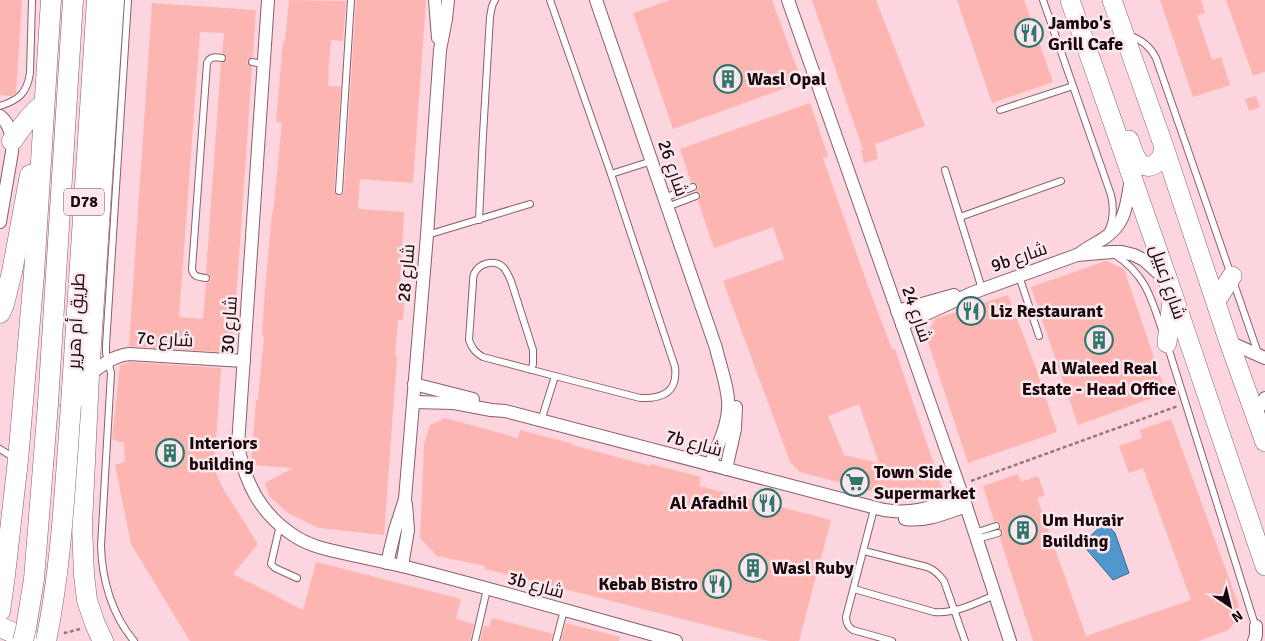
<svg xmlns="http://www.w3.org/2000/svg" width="1265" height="641" font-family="Signika,Cairo,sans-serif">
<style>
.water{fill:#4f97cc;stroke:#3f6c93}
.building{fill:#fdb5b1;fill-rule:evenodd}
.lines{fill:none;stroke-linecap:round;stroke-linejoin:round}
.lane-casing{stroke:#8a5f6a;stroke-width:8}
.street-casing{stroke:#8a5f6a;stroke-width:14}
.secondary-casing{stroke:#8a5f6a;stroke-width:20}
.primary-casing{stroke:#8a5f6a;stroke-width:21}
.path{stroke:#94787f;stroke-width:2.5;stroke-dasharray:4 2.5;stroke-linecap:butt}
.lane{stroke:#fff;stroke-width:6}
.street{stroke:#fff;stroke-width:12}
.secondary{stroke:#fff;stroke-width:19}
.primary{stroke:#fff;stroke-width:20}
.primary-bridge-casing{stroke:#8a5f6a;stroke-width:21;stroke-linecap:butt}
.primary-bridge{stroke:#fff;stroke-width:20}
.labels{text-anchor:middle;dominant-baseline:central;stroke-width:5;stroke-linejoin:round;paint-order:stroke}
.shield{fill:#fce8ec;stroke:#5d4c51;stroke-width:1}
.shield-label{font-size:16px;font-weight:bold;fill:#19090e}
.poi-label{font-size:18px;font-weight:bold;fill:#19090e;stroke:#fce8ec;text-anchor:start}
.street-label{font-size:18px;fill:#19090e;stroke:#fce8ec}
</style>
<rect width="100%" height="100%" fill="#fcd5de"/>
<path class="water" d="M1105,522L1115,533L1129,573L1113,580L1082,544Z"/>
<g class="building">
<path d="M0,0H22L16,93L11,96L0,95Z"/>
<path d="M289,0L346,1L343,41L331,40L328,75H329L328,86L341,87L334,191L336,195L339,196L343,194L344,191L356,1L357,2V0H426L413,183L360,179L358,209L404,212L400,288L405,289L403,320H398L395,356H397L384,535L319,528L288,513L269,496L265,483L293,468L251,465V464L256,400H258L264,336H262L265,289L272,213H273L282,123L276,122L283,41H285Z"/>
<path d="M670,0H772L802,82L673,129L633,13Z"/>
<path d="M812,0H876L925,126L875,144L878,159L864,163L861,150H863Z"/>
<path d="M957,0H1024L1053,82L992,103Z"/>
<path d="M1160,0H1201L1205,13L1197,15L1212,60L1221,57L1230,85L1193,97Z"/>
<path d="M1226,0H1265V72L1253,76Z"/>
<path d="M152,3L256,10L253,57L249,58L247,62L248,65L252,67L233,345L223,344L222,352L129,346ZM200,32L224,33L222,53L225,54L227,58L226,61L221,63L206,273L209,274L211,278L210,281L206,283L203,319L179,317Z"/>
<path d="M1256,96L1260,107L1249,111L1245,99Z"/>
<path d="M810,103L828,156L823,158L865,278L892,349H895L942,488L912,502L800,472L790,462L723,281L784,259L773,227L714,248L698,201L701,196L700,192L696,191L698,188V186L696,183L691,182L680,149ZM859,404L879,463L844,455L828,416Z"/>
<path d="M1106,261L1124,269L1166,393L1078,425L1031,287Z"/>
<path d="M1008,295L1036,368L1057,432L968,463L926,336L935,319Z"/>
<path d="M130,362L221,368L214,468L222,487L258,544L233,574L303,610L316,562L461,599L456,619L474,624L470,641H190L131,544L115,465L125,462L124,443L112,439L120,365Z"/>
<path d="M445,418L518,438L520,430L573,444L572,445L650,466L651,464L701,477L699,486L831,520L799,641H769L485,569V566L437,556L420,538L424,445L430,425Z"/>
<path d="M1171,419L1239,606L1238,619L1228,630L1199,641H1033L1000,538L1003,534V531L1000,529L1001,525L999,522L994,521L983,486L1018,474L1021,482L1038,476L1045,495L1037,498L1086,636L1191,600L1143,468L1129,473L1119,446L1142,438L1140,430Z"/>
<path d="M492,618L553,634L551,641H480L484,626L489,627Z"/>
<path d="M566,623L620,637L619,641H561Z"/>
</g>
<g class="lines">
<defs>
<g id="lane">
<path d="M128,0L106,345V353L111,373L101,546C102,580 112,615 134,641"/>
<path d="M1043,0L1111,195C1114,208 1114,219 1108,231"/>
<path d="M1128,35C1141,39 1150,46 1156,58L1258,353"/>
<path d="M252,62L263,64"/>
<path d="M0,106C19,100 27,93 30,73L32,0"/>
<path d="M1000,110L1073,86"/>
<path d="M945,170L982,289"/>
<path d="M611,174L652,161"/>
<path d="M339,191L351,0"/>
<path d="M664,198L693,187"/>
<path d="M667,207L696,196"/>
<path d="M960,217L1061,181"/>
<path d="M479,220L483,135L490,17L492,6L495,0"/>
<path d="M427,235L530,204"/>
<path d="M1114,254C1145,274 1151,297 1162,330"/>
<path d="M1019,276L1039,336"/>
<path d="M206,278C199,277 193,277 192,269L207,63C210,56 216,57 222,58"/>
<path d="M1167,344L1256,628"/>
<path d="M531,370L533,364V350L511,281C509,277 507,271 503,267C494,259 479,263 474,274C473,277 473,280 473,282L469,340C472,349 476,353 483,357L555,376L640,398C663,399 678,392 675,367L611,174L550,0"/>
<path d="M541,421L555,376"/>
<path d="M0,449L14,458"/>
<path d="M874,509L846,617C846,623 848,627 853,630L892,641"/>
<path d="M280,525L271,564L275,568L297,578"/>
<path d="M975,533L996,526"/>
<path d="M977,539L998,533"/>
<path d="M864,551L927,567C935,570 939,574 944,581L965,641"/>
<path d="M854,589L934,612C955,614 976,603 995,595"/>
<path d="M475,641L487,589"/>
<path d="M556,641L564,610"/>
</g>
<g id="street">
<path d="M268,0L238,445C245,483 260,513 293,535C309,546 328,550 347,554C365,558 384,562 402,566C494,589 584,616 676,641"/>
<path d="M435,0L438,38"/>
<path d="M596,0L716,348C720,366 730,392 728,409C727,428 717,447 710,465"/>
<path d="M788,0L966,506L1010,641"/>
<path d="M0,116C11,125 13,138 12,152L0,222"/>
<path d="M1079,254C1087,248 1095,244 1103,239C1127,223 1126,205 1131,179"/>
<path d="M897,311L954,295"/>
<path d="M902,325L972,293L1077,255L1112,252H1122L1134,255L1144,260L1165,279"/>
<path d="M1229,342L1265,358"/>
<path d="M89,375C102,365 113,356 129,354L244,361"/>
<path d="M414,384L473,399"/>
<path d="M413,402L454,403L491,410L505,411L884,510C915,515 934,506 962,496"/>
<path d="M1255,414L1265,398"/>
<path d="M726,469L735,429L736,407"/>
<path d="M905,519C926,522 946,513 966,506"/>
<path d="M387,563L395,530L405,499L427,235L440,50L446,19L448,0"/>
<path d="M402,566L408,530L406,504"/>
<path d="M1254,641L1256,635V626"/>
</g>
<g id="secondary">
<path d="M1070,0L1169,283L1265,566"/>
<path d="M1112,0L1164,147L1229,342L1265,442"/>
<path d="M1129,140C1132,147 1134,158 1140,163C1152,173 1163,159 1164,147"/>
<path d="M1216,301L1232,276"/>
<path d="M1167,343L1172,301"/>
</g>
<g id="primary">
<path d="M12,141C22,127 30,114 44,104"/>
<path d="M0,313L4,304L12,272L30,175"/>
<path d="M48,404L73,0"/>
<path d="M71,405L97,0"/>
<path d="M0,611L5,575L18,460L34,274L51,0"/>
<path d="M0,627L32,641"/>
<path d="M103,641L95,624L87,600L84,575L82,525L89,375L114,0"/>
</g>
</defs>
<use href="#lane" class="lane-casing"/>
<use href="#street" class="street-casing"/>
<use href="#secondary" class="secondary-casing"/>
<use href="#primary" class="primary-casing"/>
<g class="path">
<path d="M971,481L1178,406"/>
<path d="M66,632L65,633L80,629"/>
</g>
<use href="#lane" class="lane"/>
<use href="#street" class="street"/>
<use href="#secondary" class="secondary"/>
<use href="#primary" class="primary"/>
<defs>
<g id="primary-bridge">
<path d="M23,641L26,628L34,579L48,404"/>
<path d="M46,641C62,563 65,484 71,405"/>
</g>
</defs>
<use href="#primary-bridge" class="primary-bridge-casing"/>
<use href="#primary-bridge" class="primary-bridge"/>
</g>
<defs>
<symbol id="restaurant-ring" viewBox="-11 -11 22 22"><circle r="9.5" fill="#fce8ec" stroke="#30766c" stroke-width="1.5"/><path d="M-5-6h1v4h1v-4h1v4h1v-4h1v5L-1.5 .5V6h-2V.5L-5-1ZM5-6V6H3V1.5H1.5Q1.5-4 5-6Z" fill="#30766c"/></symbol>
<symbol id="building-ring" viewBox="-11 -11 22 22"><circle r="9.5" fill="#fce8ec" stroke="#30766c" stroke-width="1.5"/><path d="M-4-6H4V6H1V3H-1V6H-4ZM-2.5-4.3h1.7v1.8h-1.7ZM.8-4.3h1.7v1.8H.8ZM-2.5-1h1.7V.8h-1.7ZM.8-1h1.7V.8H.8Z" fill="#30766c"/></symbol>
<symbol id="supermarket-ring" viewBox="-11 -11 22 22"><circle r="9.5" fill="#fce8ec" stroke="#30766c" stroke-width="1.5"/><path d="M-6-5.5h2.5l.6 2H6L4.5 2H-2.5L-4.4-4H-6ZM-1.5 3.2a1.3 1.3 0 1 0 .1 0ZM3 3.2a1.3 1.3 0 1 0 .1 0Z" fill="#30766c"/></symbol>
</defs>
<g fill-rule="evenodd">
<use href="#restaurant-ring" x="1013" y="17" width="32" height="32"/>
<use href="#building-ring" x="712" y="63" width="32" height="32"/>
<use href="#restaurant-ring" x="955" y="295" width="32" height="32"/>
<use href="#building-ring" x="1083" y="324" width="32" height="32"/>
<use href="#building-ring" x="154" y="437" width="32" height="32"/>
<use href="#supermarket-ring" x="839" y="466" width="32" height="32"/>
<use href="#restaurant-ring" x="751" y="487" width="32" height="32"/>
<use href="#building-ring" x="1007" y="514" width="32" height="32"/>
<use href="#building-ring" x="737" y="552" width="32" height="32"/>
<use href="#restaurant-ring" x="701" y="568" width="32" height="32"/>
</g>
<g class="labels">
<rect class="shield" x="64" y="188.5" width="40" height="27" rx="4"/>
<g class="shield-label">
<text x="84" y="202">D78</text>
</g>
<g class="poi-label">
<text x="1048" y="23">Jambo's<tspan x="1048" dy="21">Grill Cafe</tspan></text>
<text x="747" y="79">Wasl Opal</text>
<text x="990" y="311">Liz Restaurant</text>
<text x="1099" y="368" text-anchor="middle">Al Waleed Real<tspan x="1099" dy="21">Estate - Head Office</tspan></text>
<text x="189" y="443">Interiors<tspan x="189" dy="21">building</tspan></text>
<text x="874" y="472">Town Side<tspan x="874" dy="21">Supermarket</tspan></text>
<text x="748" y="503" text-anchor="end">Al Afadhil</text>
<text x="1042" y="520">Um Hurair<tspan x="1042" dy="21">Building</tspan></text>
<text x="772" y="568">Wasl Ruby</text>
<text x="698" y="584" text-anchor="end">Kebab Bistro</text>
</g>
<g class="street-label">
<text transform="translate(673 168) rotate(71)">شارع 26</text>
<text transform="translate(1019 257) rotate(-19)">9b شارع</text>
<text transform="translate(406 273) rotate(-85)">شارع 28</text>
<text transform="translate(1168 282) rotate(71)">شارع زعبيل</text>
<text transform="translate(917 314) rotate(71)">شارع 24</text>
<text transform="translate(76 321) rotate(-87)">طريق أم هرير</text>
<text transform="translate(229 325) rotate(-86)">شارع 30</text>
<text transform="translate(165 339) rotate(3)">7c شارع</text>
<text transform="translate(694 443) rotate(15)">7b شارع</text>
<text transform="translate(536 585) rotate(15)">3b شارع</text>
</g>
</g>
<g transform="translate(1230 606) rotate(145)" stroke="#fce8ec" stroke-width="4" paint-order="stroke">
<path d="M0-4L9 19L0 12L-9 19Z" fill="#19090e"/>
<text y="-8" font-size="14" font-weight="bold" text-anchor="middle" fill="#19090e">N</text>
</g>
</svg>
